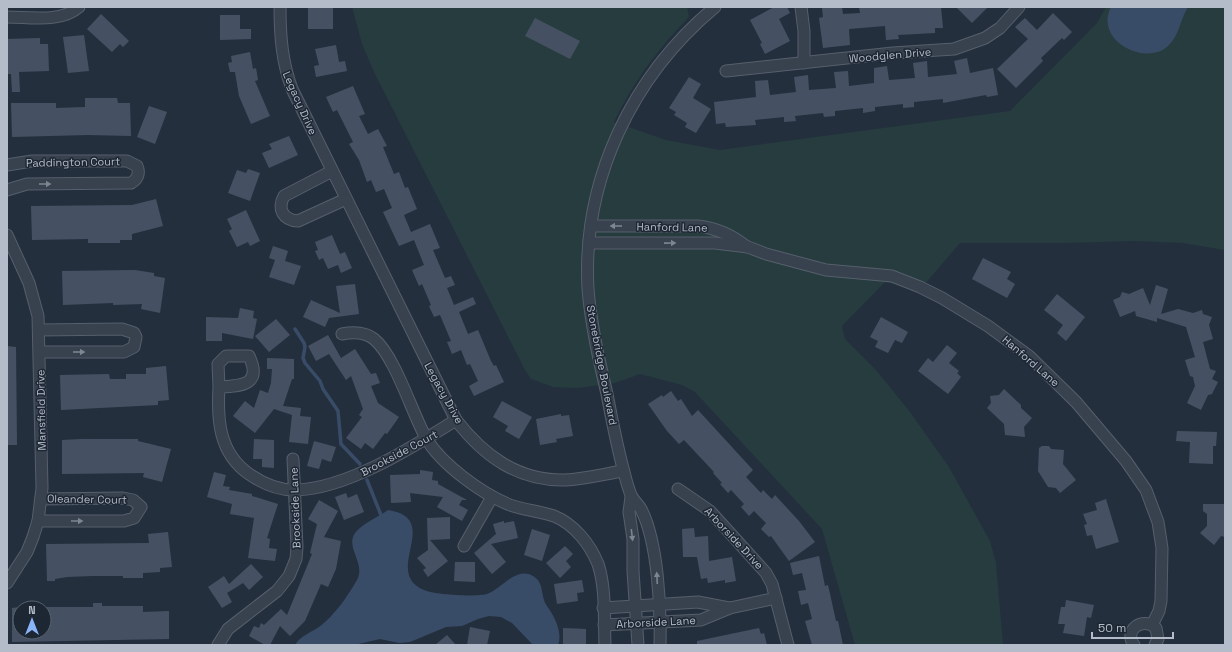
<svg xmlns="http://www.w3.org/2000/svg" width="1232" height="652" font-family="'Space Grotesk',sans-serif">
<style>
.green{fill:#263c3f}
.water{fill:#394c67}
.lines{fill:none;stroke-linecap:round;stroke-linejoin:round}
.stream{stroke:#394c67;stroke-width:3.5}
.building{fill:#455162}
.minor-casing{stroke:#565f6c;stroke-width:13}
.minor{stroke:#38414e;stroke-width:11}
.oneway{fill:#7c8592}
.labels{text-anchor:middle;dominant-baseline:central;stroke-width:3;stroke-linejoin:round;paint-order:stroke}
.street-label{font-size:11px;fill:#b4bcc9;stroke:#1d2633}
</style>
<rect width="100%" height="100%" fill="#242f3e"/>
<path class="green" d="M352,7H687L689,17C658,49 633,82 614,122L666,140L720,150L1010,111L1097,23L1106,7H1225V250L1183,243L1135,241L1067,243H960L918,292L902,286L885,282L842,326L845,339L876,370L910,412L949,467L990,541L996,563L1003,645H855L822,529L695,392L682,385L640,374L615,383L578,388L553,387L531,379L525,370L374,72L362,44Z"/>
<g class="water">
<path d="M1111,7H1188C1179,22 1180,35 1167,47C1144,66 1094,40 1111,7Z"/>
<path d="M388,510C444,519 381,572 424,590C434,595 477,597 487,594C502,589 516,566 533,576C545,583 540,596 547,606C554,616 563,632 558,645H533L512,623L501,617L489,616L478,619L462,626L446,627L410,642L399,643L380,639L354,645H295C300,636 310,633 319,627C335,615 347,597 357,580C366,563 345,548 355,533C362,524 378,517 388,510Z"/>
</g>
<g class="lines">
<g class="stream">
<path d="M295,329L304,343L305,347L303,358L305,363L320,381L323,389L338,411L341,444L360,464"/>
<path d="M367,480L381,515"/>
</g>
</g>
<g class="building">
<rect x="308" y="7" width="25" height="22"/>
<path d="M774,7H787L790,13L779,19L790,41L765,54L760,44L762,43L750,20Z"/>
<path d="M837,7H842L843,14L860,13L859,7H941L943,28H935V33L898,35L899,39L886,40L885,26L849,29L850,45L823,48L819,18L823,17L822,8Z"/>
<path d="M956,7H988L972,23Z"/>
<path d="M1053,13L1072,32L1064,40L1062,38L1041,58L1043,61L1016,88L997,69L1028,39L1015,27L1025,18L1037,30Z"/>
<path d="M101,14L129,41L123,47L120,44L112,52L87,29Z"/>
<path d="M220,15H240V29H251V39L220,40Z"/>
<path d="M535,18L580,41L570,59L525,36Z"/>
<path d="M84,35L89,71L68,73L63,37Z"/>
<path d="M40,38V44H48L49,71L19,72L20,92H12L11,74H7V39Z"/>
<path d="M336,45L339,62L345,61L347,71L316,77L314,66L319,65L315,49Z"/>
<path d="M250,52L253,69L256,68L258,80L255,81L270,116L251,124L239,96L235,72H230L228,63L232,62L231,56Z"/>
<path d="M967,58L970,73L993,68L998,95L987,97L986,95L943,103V99L914,102V107L903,108V104L875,107V111L863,113V108L835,111V116L824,117L823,113L795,116L796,121L784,122V117L755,120L756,125L726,127L725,123L716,124L714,102L756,97L755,81L768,80L770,95L796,92L794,77L808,75L809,90L836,88L834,72L848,71L849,86L874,83V68L887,66L889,80L915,78L913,63L927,61L928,77L957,74L954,61Z"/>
<path d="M689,77L701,84L693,98L711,109L696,133L685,127L687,123L674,115L676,112L669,108Z"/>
<path d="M353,86L365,114L359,116L368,134L378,129L387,146L383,147L394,174L399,172L405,188L408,187L417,209L404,215L411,232L430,224L440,248L433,250L445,278L451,276L455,285L447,288L454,305L473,297L476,304L459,312L468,334L478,330L491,361L494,366L496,365L504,382L474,396L469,386L478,381L470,364L467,365L461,350L452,354L447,342L451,341L440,315L434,317L429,306L431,305L422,284L419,286L412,270L424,265L414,240L399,246L383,212L392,208L384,189L376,192L371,180L367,182L359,160L349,144L353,142L337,110L333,112L326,97Z"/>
<path d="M85,98H117L118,103H130L131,136L88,135L12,137L11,103H56V108L85,107Z"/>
<path d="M149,106L167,112L155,144L137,137Z"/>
<path d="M289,136L298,155L269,168L262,153L272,149L269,144Z"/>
<path d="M248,169L260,173L250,201L228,193L237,170L246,173Z"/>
<path d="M156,199L163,226L132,234V240H120V243H88V239L32,240L31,206L132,205Z"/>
<path d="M246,210L260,241L250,246L248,242L237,247L229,231L232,229L227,219Z"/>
<path d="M332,235L340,254L345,252L352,268L341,273L338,265L328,269L323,258L319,260L315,251L318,250L315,242Z"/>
<path d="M273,246L288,251L285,261L301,266L294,285L269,277L275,260L269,258Z"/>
<path d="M983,258L1011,272L1007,279L1015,284L1007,298L972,279Z"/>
<path d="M135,270L154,273V276L165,278L160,313L141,309L142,304L113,305V303L63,305L62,271Z"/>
<path d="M355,284L359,314L329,318L325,327L303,317L311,300L340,313L336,286Z"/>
<path d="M1156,285L1168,289L1161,314L1178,309L1193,313L1202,310L1203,314L1212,317L1209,325L1213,339L1203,342L1210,369L1216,371L1212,379L1218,382L1212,394L1208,395L1201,410L1187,403L1195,386L1193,377L1190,376L1185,360L1195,357L1186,327L1157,318V322L1136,316L1135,311L1120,317L1113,300L1120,297L1122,292L1129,294L1143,288L1150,305Z"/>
<path d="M1057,294L1085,317L1066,341L1057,333L1063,325L1044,310Z"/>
<path d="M240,308L254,311L253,318L257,319L253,339L222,333V341H206V317L238,318Z"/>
<path d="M881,317L908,332L902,343L895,340L888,353L875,347L878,341L870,337Z"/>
<path d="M276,319L290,335L269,352L255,336Z"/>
<path d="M328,335L341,358L355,349L371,374L376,373L380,383L371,386L378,403L399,417L387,434L385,433L373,449L365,443L361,449L346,438L362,417L359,415L363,409L351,376L346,380L329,354L316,361L308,346Z"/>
<path d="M947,345L957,353L949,363L959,371L957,373L961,377L948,394L918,371L928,358L933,362Z"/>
<path d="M7,346L16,347L17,445H7Z"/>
<path d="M267,358L294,359V379H292L283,406L301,408L300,416L311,417L308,444L289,442L292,415L274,409L255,433L233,416L245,401L254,408L260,390L268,393L271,383L272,369H267Z"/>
<path d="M166,366L169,400L158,401V405L61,410L60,375L109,374L110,379H126V374H146V368Z"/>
<path d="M1004,389L1021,405V408L1032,418L1024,427L1025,437L1005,435L1004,424L987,408L991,403L990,396L999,395Z"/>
<path d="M671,391L678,401L681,399L692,416L698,410L753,470L746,477L761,493L763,490L772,499L775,495L799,521L815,542L789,561L771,536L769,537L761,529L766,523L754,511L749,516L741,507L744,504L731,490L728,493L720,484L722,483L713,473L714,472L684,440L679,444L667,431L648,404L662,395L663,397Z"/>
<path d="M502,401L532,417L519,439L505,431L508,426L493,417Z"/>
<path d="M561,414V416L569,415L573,436L556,439L557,442L540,445L536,419Z"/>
<path d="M1177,431L1217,432L1216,446H1213V464L1189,463L1190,442L1176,441Z"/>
<path d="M81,439H138V441L171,449L162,482L143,477L144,473L62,474V440Z"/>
<path d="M254,439L274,440V468L262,467V459H253Z"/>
<path d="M314,441L336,447L331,462L322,459L319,469L307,466Z"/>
<path d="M1042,446H1049L1051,449L1064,450L1063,464L1076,480L1060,493L1056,488L1048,487L1038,471L1039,448Z"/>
<path d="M420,470L433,472L432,480L438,481V484L467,500H462L459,505L468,510L462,521L437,507L443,497L410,493L411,502L391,503L390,475L420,474Z"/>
<path d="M214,472L226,475L223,486L230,487L229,490L252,494V496L278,504L267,538L270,539L269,548L277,549L275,561L248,558L254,518L230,514L232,504L207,497Z"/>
<path d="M346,493L348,498L357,494L364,512L344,520L335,497Z"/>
<path d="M1106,499L1119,542L1096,549L1092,535L1087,536L1084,525L1087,524L1083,514L1097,510L1095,503Z"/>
<path d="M319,500L338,511L324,537L341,541L336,569L328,587L321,584L305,621L290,636L280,626L270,645H265L249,636L254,626L259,628L261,623L264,625L281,609L287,615L312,554L310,553L317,524L308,519Z"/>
<path d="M1203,504H1225V537L1221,536L1214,545L1200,533L1207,526V514L1203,511Z"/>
<path d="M450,517V539L430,540L448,561L428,577L423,570L426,568L417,558L428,550L427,518Z"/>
<path d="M504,521V523L514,521L518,538L491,544L506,562L492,574L474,553L496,534L493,524Z"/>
<path d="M694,528L695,537L708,536L709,561L732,557L736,581L725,583V580L708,583L707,578L701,579L697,557H683L682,529Z"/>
<path d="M532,529L550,535L542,561L524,555Z"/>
<path d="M168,532L172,567L160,568V572L143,573V578H123V576H92L67,577L55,579V581H47L46,544L149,543L148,534Z"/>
<path d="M565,546L573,554L566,561L571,567L560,578L546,563Z"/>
<path d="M819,556L825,586L828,585L836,621H838L843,645H812L805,621L812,619L808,603L801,605L798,591L806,590L802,573L793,575L790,563Z"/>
<path d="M455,562H475V582L454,581Z"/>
<path d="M251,564L263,577L249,590L243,583L227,593L232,602L222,608L208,587L224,576L229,584Z"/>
<path d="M582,580L584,592L577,593L578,601L557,604L554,584Z"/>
<path d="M1066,600L1094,605L1091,618L1087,617L1084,636L1063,633L1065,624H1058L1061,607H1065Z"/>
<path d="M93,603H102V606H143V612L169,611V639L12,642V608L20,607V632H44V607H93Z"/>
<path d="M470,627L490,631L487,645H467Z"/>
<path d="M563,628L586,629V645H563Z"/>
<path d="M759,628L761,634L764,633L767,645H697V641Z"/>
<path d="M447,635L456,645H435Z"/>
</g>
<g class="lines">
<defs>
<g id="minor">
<path d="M280,7C280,36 282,62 292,89L456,420C484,456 518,481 565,480C585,479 604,474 623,471"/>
<path d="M801,7L804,31V63"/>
<path d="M7,17C30,17 61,23 79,7"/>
<path d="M726,71L893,53L954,49L985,38L1000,28L1019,7"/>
<path d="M7,165L32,161H127L137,166C140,173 138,179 131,183L27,184L7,190"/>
<path d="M332,171L284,196C277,209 283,220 298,221L346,199"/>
<path d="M591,226H698C717,228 732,235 747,247"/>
<path d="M7,235L29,283L38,316L42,488L38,521L33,537L27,552L7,583"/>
<path d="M589,243H715L748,247L766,254L826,270L892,276L920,287L942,298L988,326L1029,356L1076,402L1126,461L1146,490L1158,522L1162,548L1161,601L1159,611L1152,625"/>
<path d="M39,330L122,329L134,333L136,337L134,347L124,352H40"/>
<path d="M342,334C353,332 365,332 374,339C395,356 412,413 426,438C441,464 482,494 510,505C524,510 539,511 554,516C574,524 590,544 598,564C606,587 604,621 605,645"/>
<path d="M219,387L218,364L226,356H249C263,386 240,386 219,387C217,420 219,453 249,474C262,483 277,490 294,490C345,490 413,447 456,420"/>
<path d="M678,489L710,511L766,573L772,584L788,645"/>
<path d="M631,497L629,512L633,539V571L638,645"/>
<path d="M38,521H124L134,518L141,507L133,500L123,498L41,499"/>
<path d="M464,546L492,497"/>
<path d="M603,608L698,602L729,608"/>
<path d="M604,625L701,620L730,608L776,598"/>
<path d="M218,645L228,629L277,591L289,576L296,559L297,547L293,459"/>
<path d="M660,645C661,608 658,542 641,509C638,504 633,500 631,495C628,488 626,480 624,472C617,447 612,420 607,394C599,360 591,325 588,289C582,180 632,76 715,7"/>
<path d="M1134,645C1123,630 1143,616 1156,628L1158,639L1155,645"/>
</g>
</defs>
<use href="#minor" class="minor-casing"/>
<use href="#minor" class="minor"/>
</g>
<defs><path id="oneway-solid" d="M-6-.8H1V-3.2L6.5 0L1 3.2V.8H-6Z"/></defs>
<g class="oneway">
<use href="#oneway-solid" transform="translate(45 184)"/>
<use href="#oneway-solid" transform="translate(616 226) rotate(180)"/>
<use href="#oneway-solid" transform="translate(670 243) rotate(-1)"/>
<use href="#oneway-solid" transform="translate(79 352)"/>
<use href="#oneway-solid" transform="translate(77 521)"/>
<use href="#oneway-solid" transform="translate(632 535) rotate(83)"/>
<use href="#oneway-solid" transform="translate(657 578) rotate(-93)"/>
</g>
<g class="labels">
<g class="street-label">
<text transform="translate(890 55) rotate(-5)">Woodglen Drive</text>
<text transform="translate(300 103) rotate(66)">Legacy Drive</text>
<text transform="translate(73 162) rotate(-1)">Paddington Court</text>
<text transform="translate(672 227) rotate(1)">Hanford Lane</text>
<text transform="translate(1031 361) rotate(41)">Hanford Lane</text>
<text transform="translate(602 365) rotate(79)">Stonebridge Boulevard</text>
<text transform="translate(444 393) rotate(61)">Legacy Drive</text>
<text transform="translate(41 410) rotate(-91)">Mansfield Drive</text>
<text transform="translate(399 453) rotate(-28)">Brookside Court</text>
<text transform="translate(87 499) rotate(1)">Oleander Court</text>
<text transform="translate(295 508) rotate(-92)">Brookside Lane</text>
<text transform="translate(734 538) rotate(47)">Arborside Drive</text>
<text transform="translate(656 622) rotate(-3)">Arborside Lane</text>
</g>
</g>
<rect width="1232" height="652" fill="none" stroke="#b4bcc9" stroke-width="16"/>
<g transform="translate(32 620)"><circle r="19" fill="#1d2633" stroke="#59626f"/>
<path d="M0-3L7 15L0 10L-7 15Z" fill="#8ab4f8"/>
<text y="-6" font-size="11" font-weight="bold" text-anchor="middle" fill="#b4bcc9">N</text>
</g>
<path d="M1092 632v6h81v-6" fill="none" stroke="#b4bcc9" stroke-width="2"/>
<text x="1098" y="632" font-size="12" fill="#b4bcc9" stroke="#1d2633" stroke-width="3" paint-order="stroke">50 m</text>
</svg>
